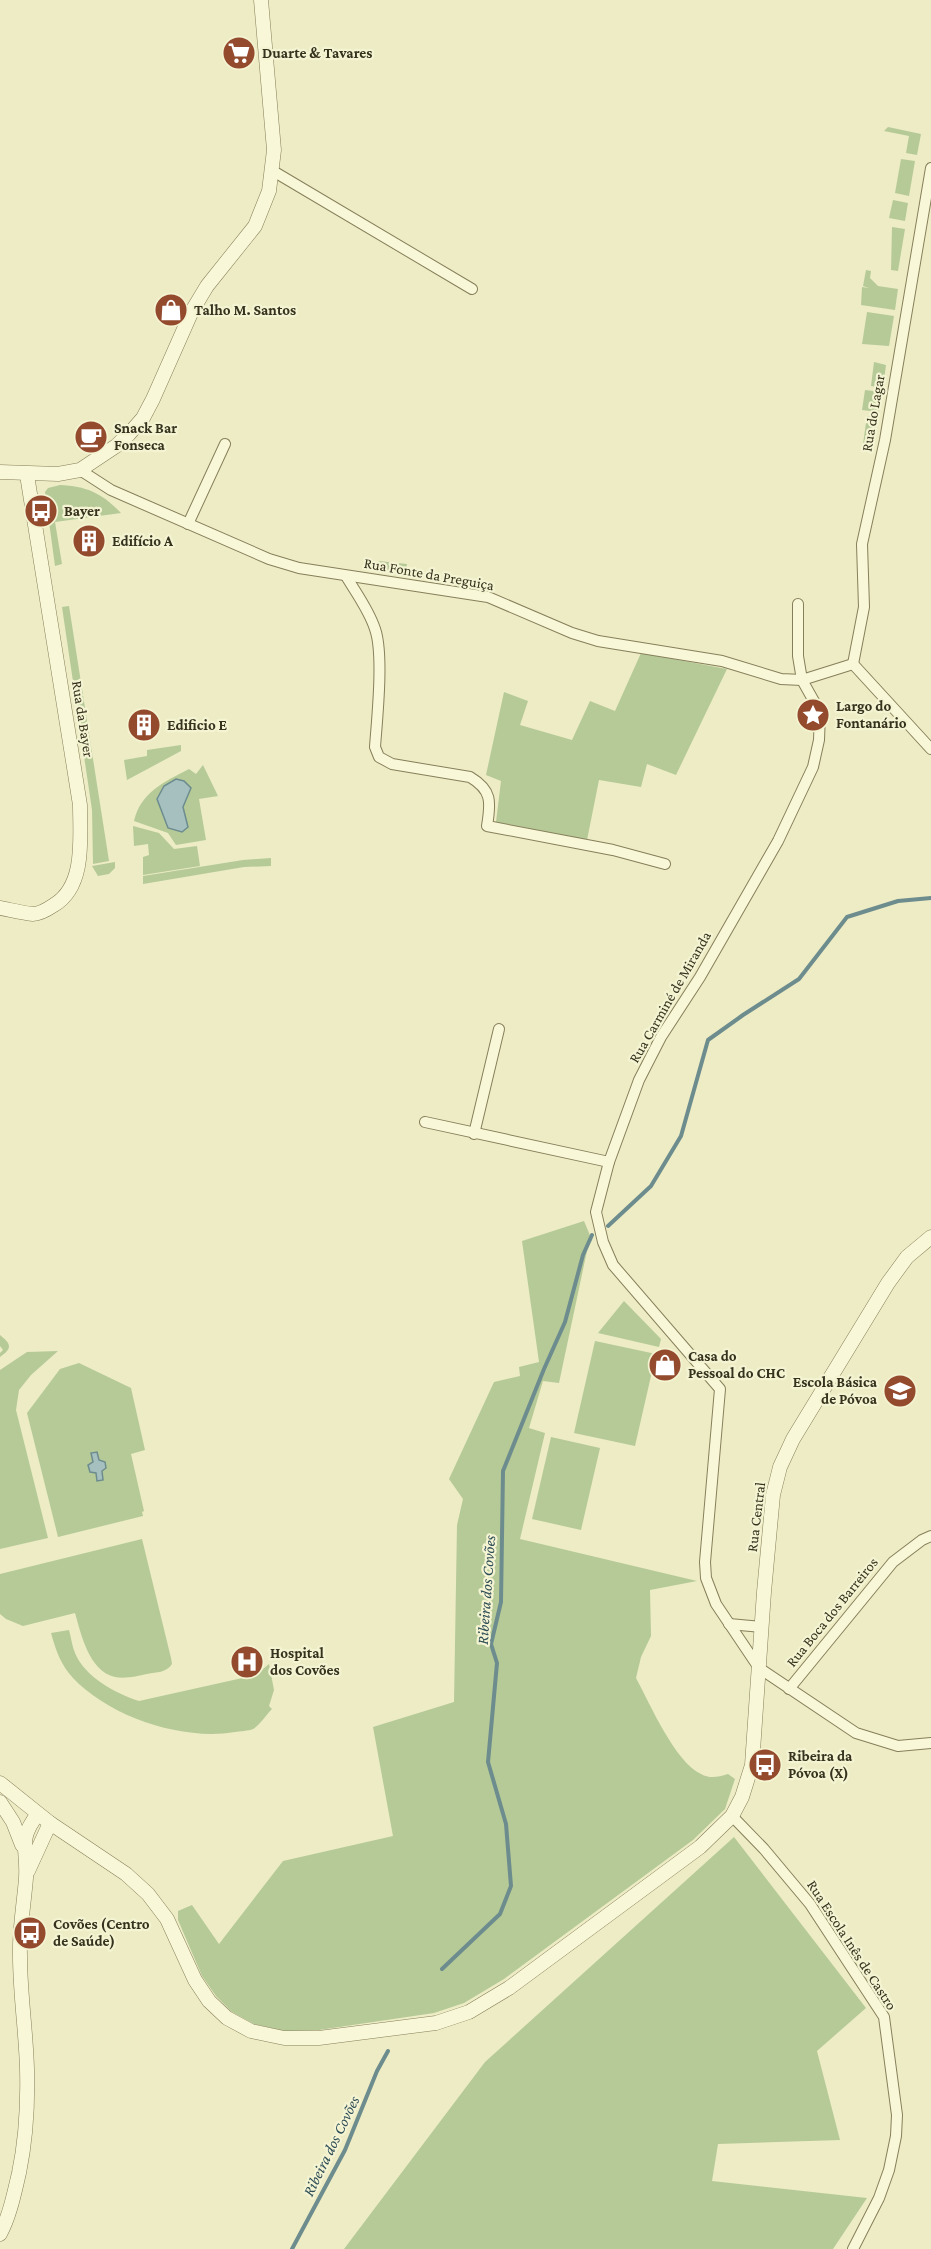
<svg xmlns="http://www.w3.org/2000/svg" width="931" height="2249" font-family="'Crimson Pro',serif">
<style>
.green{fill:#b6ca98}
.water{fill:#a6c0c0;stroke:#6d8c8e;stroke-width:1.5}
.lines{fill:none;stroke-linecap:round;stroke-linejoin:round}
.stream{stroke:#6d8c8e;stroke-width:4}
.minor-casing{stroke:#867f5b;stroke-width:12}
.tertiary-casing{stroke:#867f5b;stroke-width:15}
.minor{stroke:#f8f7d7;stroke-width:10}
.tertiary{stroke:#f8f7d7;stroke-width:14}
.labels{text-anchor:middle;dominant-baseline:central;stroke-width:4.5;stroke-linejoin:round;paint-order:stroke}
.poi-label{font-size:15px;font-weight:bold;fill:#37321e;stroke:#f4f4d3;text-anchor:start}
.street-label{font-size:15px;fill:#37321e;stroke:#f4f4d3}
.water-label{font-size:16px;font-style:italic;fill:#2e4d56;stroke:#f4f4d3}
</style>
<rect width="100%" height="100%" fill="#edecc4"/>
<g class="green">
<path d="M888,127L921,134L917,155L906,153L909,136L884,131Z"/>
<path d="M901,159L915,161L909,196L895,193Z"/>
<path d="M893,200L908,203L905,221L889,218Z"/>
<path d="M892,227L905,229L898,271L891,270Z"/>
<path d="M866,270L871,271L870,278L878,286L898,289L895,310L861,305L862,287L869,288L863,286Z"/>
<path d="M867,312L894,316L889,346L862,344Z"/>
<path d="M874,362L886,365L883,388L871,386Z"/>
<path d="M865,390L882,392L879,412L862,410Z"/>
<path d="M867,416L878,417L873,445L863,444Z"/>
<path d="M60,485C87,486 103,494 121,513L55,522L62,564L55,566L45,492L48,488Z"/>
<path d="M379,561L407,564L406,573L378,570Z"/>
<path d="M69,606L109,861L93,864L92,810L62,607Z"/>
<path d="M641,653L727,669L676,775L647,764L641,787L599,780L587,840L496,822L501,781L486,775L504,692L528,701L520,725L572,740L590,701L615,711Z"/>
<path d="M181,745V751L127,780L124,760L147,756V750Z"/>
<path d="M203,765L218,796L199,799L206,840L176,845L168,833L134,821C141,792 164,782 189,769L196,774Z"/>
<path d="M133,826L159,833L174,849L197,846L200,866L143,875V857L149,855L148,844L134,846Z"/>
<path d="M271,858V866L244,867L143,884V876L243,860Z"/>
<path d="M115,862V868L109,874L98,876L92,866Z"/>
<path d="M584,1221L592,1240L588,1246L559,1383L543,1381L529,1428L545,1433L520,1539L697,1581L650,1590L651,1636L641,1657L636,1678C650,1704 675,1762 701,1774C710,1779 718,1777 728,1774L735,1779L725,1809L693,1840L504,1979L464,2003L434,2013L319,2030L285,2031L254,2024L232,2012L216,1996L202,1976L178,1920V1911L192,1905L219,1944L283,1861L393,1836L373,1727L454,1702L457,1525L463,1499L449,1479L494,1382L520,1376L519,1367L539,1362L522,1241Z"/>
<path d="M624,1301L661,1339L659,1347L598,1333Z"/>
<path d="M0,1335C11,1344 13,1348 0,1357V1353L3,1350L0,1346Z"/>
<path d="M595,1341L656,1354L635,1446L574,1433Z"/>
<path d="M58,1351L31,1375L19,1390L16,1410L48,1538L0,1549V1370L27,1352Z"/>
<path d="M79,1363L131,1388L145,1450L131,1454L144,1511L142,1512L143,1516L58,1537L27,1413L60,1369Z"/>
<path d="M551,1437L600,1448L581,1530L532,1519Z"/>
<path d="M142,1539L171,1658L172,1664C166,1673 157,1672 147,1674C138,1676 125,1679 115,1677C89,1671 81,1634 75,1613L23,1626L6,1619L0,1614V1574Z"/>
<path d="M69,1630C71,1637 72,1646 75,1653C85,1677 115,1693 139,1701L256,1675L269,1664L274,1690L269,1706L272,1709C266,1715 260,1725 253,1729C248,1731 240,1731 235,1732C182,1741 110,1717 73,1678C61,1665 56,1651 51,1633Z"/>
<path d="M734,1837L866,2008L817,2051L840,2140L718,2144L712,2181L867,2198L833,2249H344L485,2062Z"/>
</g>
<g class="water">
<path d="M176,779L184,781L191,788L183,807L188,827L182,832L168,828L157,799L164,786Z"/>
<path d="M97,1452L99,1460L105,1462L106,1468L102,1471L103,1480L97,1481L96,1473L90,1472L88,1465L93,1462L91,1453Z"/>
</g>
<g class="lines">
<g class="stream">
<path d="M608,1226L651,1186L681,1136L708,1040L743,1015L799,979L847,917L898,901L931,898"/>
<path d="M442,1969L500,1914L511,1886L506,1824L488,1762L497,1663L491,1644L501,1602L503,1471L544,1369L565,1322L583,1255L592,1235"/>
<path d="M292,2249L345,2150L377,2071L388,2051"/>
</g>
<defs>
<g id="minor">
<path d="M273,171L472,289"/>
<path d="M80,470L111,490L269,559L299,568L488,597L572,633L598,641L722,661L781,679L802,680L853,664"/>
<path d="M188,524L225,444"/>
<path d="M346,576C356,593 369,610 375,629C384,654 377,719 375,747L379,757L392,764L470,777C492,790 491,802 487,826L613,850L665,864"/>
<path d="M798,604V656L802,680L820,712L819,740L813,767L778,841L700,977L661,1037L639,1080L609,1162L596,1212L603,1242L613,1265L720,1389L705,1562L706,1578L716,1604L759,1668L856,1733L898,1746L931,1743"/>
<path d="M853,664L864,607L862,544L885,440L931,168"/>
<path d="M853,664L931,749"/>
<path d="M425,1122L609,1162"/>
<path d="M474,1134L499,1029"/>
<path d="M729,1624L762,1627"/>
<path d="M789,1689L893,1562L922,1540L931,1536"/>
<path d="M732,1816L764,1849L810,1904L884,2017L897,2115L896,2136L889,2170L879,2198L853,2249"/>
</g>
<g id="tertiary">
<path d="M0,472L58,474L80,470L116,446L129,434L143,418L153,399L192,311L207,286L255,226L269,191L274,150L261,0"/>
<path d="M0,908C11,910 22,913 33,914C40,914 48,909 54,905C86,886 80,837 80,805L27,475"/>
<path d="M0,1783L50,1823L126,1874L148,1894L167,1919L195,1980L209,2001L227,2018L251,2031L284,2038H319L436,2023L469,2012L509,1988L700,1847L732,1816L742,1797L752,1765L764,1592L773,1495L780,1467L793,1439L888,1283L907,1257L931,1237"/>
<path d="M0,1802L13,1822L22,1845"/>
<path d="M28,1871L50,1823"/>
<path d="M0,2234C10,2215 14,2194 19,2173C26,2139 28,2104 27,2069C26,2031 20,1994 20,1956C19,1930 24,1904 26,1878C28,1849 17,1840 38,1814"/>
</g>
</defs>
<use href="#minor" class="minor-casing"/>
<use href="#tertiary" class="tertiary-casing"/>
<use href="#minor" class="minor"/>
<use href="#tertiary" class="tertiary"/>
</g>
<defs>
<symbol id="supermarket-disc" viewBox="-11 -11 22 22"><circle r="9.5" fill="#934a2d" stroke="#f4f4d3"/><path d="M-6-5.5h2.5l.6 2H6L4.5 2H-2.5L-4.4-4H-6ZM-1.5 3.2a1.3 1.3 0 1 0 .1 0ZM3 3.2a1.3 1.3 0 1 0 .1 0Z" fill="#fff"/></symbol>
<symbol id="shop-disc" viewBox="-11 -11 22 22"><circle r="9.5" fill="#934a2d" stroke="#f4f4d3"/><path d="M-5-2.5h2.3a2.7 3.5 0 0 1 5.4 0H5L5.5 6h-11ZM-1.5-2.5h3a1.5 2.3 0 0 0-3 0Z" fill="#fff"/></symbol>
<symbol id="cafe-disc" viewBox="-11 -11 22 22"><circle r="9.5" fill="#934a2d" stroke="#f4f4d3"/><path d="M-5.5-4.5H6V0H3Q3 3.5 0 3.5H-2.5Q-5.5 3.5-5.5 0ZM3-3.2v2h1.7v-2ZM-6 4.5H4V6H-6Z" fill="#fff"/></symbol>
<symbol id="bus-disc" viewBox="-11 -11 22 22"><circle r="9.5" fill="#934a2d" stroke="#f4f4d3"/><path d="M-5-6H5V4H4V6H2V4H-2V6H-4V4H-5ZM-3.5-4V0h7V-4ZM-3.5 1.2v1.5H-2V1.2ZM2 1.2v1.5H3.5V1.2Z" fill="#fff"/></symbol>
<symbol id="building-disc" viewBox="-11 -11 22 22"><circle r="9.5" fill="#934a2d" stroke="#f4f4d3"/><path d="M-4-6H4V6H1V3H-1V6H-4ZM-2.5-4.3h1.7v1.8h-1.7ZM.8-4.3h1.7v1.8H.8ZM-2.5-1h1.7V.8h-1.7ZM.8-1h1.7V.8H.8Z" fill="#fff"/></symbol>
<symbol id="sight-disc" viewBox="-11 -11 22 22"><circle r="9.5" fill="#934a2d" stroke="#f4f4d3"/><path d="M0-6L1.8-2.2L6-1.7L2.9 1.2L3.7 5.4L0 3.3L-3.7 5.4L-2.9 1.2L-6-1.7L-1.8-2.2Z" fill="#fff"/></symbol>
<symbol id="school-disc" viewBox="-11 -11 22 22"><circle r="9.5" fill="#934a2d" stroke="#f4f4d3"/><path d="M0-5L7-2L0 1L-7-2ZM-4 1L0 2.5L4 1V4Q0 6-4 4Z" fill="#fff"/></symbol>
<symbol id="hospital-disc" viewBox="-11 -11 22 22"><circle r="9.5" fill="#934a2d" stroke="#f4f4d3"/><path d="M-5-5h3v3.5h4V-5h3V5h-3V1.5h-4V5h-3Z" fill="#fff"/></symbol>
</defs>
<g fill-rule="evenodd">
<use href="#supermarket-disc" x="220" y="34" width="38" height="38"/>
<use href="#shop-disc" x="152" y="291" width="38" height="38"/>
<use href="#cafe-disc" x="72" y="418" width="38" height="38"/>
<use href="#bus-disc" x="22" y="492" width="38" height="38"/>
<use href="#building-disc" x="70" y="522" width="38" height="38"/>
<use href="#sight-disc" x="794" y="696" width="38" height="38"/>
<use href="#building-disc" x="125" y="706" width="38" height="38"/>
<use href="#shop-disc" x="646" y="1346" width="38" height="38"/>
<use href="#school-disc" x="881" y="1372" width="38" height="38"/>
<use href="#hospital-disc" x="228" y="1643" width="38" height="38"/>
<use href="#bus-disc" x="746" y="1746" width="38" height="38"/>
<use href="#bus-disc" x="11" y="1914" width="38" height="38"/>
</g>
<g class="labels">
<g class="poi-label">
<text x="262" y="53">Duarte &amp; Tavares</text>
<text x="194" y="310">Talho M. Santos</text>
<text x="114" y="428">Snack Bar<tspan x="114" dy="17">Fonseca</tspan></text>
<text x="64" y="511">Bayer</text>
<text x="112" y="541">Edifício A</text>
<text x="836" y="706">Largo do<tspan x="836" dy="17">Fontanário</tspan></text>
<text x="167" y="725">Edificio E</text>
<text x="688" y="1356">Casa do<tspan x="688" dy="17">Pessoal do CHC</tspan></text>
<text x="877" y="1382" text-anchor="end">Escola Básica<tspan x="877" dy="17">de Póvoa</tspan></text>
<text x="270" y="1653">Hospital<tspan x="270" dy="17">dos Covões</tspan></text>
<text x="788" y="1756">Ribeira da<tspan x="788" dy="17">Póvoa (X)</tspan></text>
<text x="53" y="1924">Covões (Centro<tspan x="53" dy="17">de Saúde)</tspan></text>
</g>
<g class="street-label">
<text transform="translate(873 413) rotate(-80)">Rua do Lagar</text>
<text transform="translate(429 574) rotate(10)">Rua Fonte da Preguiça</text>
<text transform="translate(83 719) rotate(81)">Rua da Bayer</text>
<text transform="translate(670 997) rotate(-60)">Rua Carminé de Miranda</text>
<text transform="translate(756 1517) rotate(-83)">Rua Central</text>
<text transform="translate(832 1612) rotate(-51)">Rua Boca dos Barreiros</text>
<text transform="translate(852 1945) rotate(57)">Rua Escola Inês de Castro</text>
</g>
<g class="water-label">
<text transform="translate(486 1590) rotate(-86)">Ribeira dos Covões</text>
<text transform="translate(331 2146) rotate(-64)">Ribeira dos Covões</text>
</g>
</g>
</svg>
